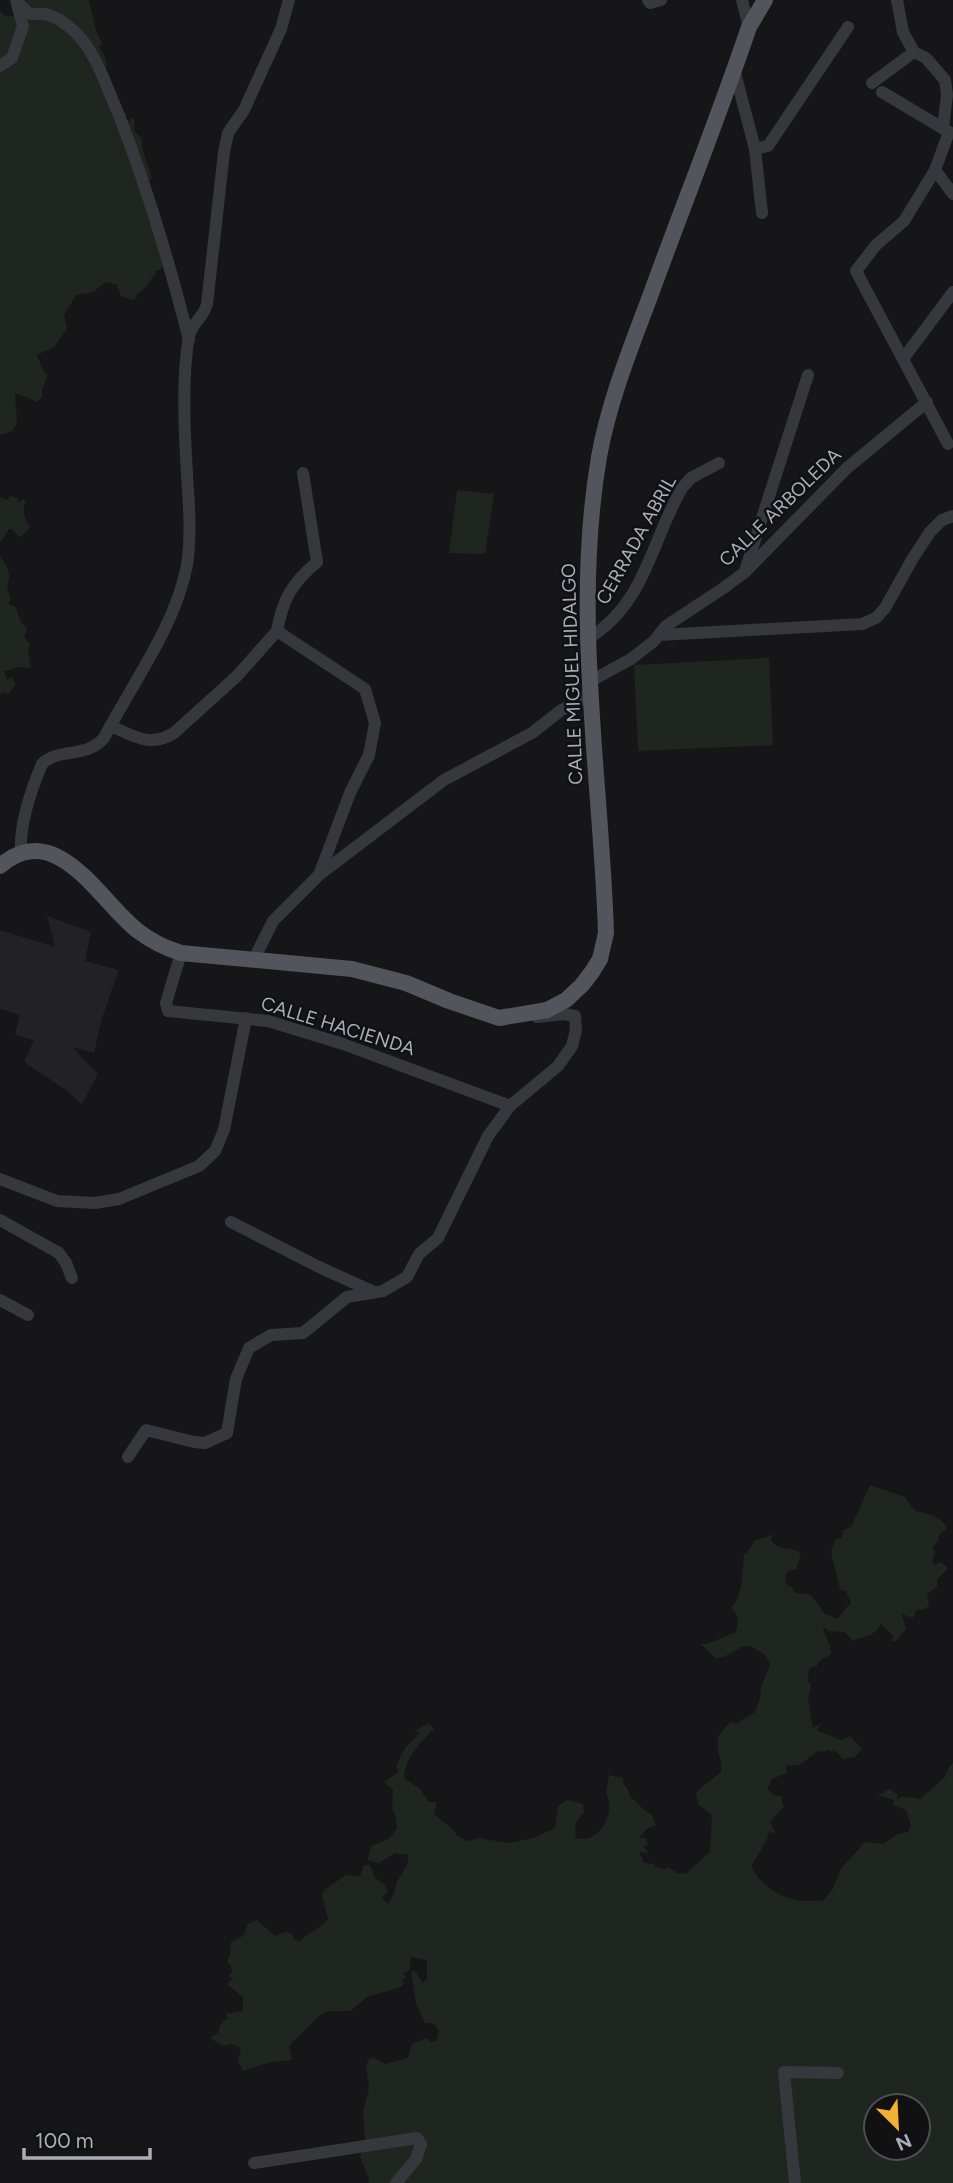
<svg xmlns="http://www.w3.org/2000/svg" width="953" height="2183" font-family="Figtree,sans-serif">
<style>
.built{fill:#222225}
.green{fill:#1e261f;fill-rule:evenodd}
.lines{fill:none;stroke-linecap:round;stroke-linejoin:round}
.minor{stroke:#37383d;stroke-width:12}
.major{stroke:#53555c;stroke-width:16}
.labels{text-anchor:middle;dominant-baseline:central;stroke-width:5;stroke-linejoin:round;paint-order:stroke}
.street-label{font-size:19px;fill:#a8adb8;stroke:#111113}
</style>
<rect width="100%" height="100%" fill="#161618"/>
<path class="built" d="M47,916L91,932L85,961L119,970L102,1018L94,1053L72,1047L98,1074L82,1104L66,1090L24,1062L34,1040L15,1035L20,1015L0,1009V930L55,947Z"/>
<g class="green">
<path d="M27,0H89L96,31L102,43L99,48C104,54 109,62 105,69L122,112L126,113V119L130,122L131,118L134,119V130L142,139V147L152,179L144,181L173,257V264H164L160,270H157C150,282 148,286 136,295L137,298L131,300L121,296L117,285L106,282L93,292L76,295L64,315L67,329L54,347L37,355L44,372L48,375L42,389V397L37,402L19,394H15L17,423L12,431L0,435V11L4,15L26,18Z"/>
<path d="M457,490L494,494L485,554L449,553Z"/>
<path d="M10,495L14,498H18V503L24,499L26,501C21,509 25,520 30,528L21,537L18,536L12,529H9L0,543V497L8,500Z"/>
<path d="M0,555C6,566 13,574 7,586L11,600L8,604L15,606L21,622L27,629L24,636L30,645L28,648L31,668L20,667L4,671L7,681L11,677L16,684L8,694L4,692L0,694Z"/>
<path d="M769,658L773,745L638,751L634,665Z"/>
<path d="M870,1485L905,1497L915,1511C927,1513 941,1516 947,1528L938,1536L939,1539L932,1548L935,1552L932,1562L934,1565L941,1562L948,1568L937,1580V1587L927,1594L929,1605L925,1609L917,1610L913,1618L902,1614L906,1629L896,1641H891L893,1636L881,1624C876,1636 864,1636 853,1641L845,1632L828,1631L826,1628H823C825,1638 832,1645 831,1654L818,1662L817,1666L809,1668L808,1681L811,1685L808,1699L813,1728L821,1723L817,1730L841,1740L850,1736L862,1749L855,1757L843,1759L837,1752L827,1750L824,1752L818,1751L799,1765L786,1766L787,1773L772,1779L767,1789L774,1795L782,1797V1804L785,1805L770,1822L776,1834L769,1831L767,1840L751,1866C764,1893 795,1905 824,1900L832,1890L841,1869L865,1842L883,1844L896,1835L908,1832L911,1826L906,1810L893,1805L894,1800L878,1795L890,1789L897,1794V1801L902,1796L907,1798L910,1797L920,1799L944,1778L949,1767L953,1763V2183H368L369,2179L360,2157L365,2143L363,2112L369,2088L366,2067L368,2060L373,2057L385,2064L408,2058L412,2044L426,2038L431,2042L437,2040L439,2030L432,2023H425L416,2003L411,1972L414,1970L423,1983L427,1978V1960L411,1957L409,1971L403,1973L406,1978L402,1980L404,1983L401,1987L367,1997L350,2011H328L320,2015L289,2046L292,2060L270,2062L243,2071L238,2061L241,2048L231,2044L223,2046L210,2038L219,2032V2028L224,2020L228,2019L226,2014L243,2011V1997L227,1984L234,1978L228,1977L232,1972L231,1965L227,1962L230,1954L231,1942L243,1936L248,1924L257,1920L275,1936L285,1932L291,1933L294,1939L299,1942C309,1932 320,1929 328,1919L322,1896L324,1890L346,1875L360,1876L364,1865H370L375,1878L384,1884L388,1892L382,1897L387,1904C396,1895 393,1893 397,1882C402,1872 409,1867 408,1855L395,1853L379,1863L368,1860L371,1846L389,1839L397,1828L396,1818L392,1809L393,1790L384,1782L399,1772L396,1766C400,1761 400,1755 404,1750C409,1742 415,1740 420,1732H414L428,1723L434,1729C421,1741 404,1760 404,1778L420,1789L429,1802H437L434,1814L455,1831L456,1835L467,1841L479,1838L508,1843L534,1838L555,1828L558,1806L567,1800L583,1804L584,1812C576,1821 574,1826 576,1838C599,1845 617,1813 606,1793L609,1775L623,1778V1783L627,1788L631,1798C640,1803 642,1811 651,1814L656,1825L648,1828L638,1838H646L648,1845L643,1847L649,1853L639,1852L644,1863L654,1864L656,1867L665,1869L667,1867L679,1874L687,1873L710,1851L712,1815L698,1804L696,1792L721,1772C723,1760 714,1747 719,1736C721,1731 727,1727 730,1722L736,1724L755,1712L761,1695L760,1689L770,1665C767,1657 766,1655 759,1651C743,1641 742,1648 727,1655C724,1657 720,1657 716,1659L701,1644H707L736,1632C738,1622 740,1615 731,1608C744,1593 742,1573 744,1554L747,1553L754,1541L772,1535L771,1540C776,1550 788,1547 798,1551L801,1556L796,1569L787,1572L785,1577L786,1585L792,1587L794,1592L811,1595L825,1614L837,1619L851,1603L846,1591L840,1589L831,1552L835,1540L842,1537L843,1530L851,1527ZM876,2106H918V2148H876Z"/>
</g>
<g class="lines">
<g class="minor">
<path d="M16,0L28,13C34,15 38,13 44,14C56,16 67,24 76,33C96,53 105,83 116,108C146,183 169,261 189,340"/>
<path d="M648,0L650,3L661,0"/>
<path d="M742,0L749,27"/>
<path d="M897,0L903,32L914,52L926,58L945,80L947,95L943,128"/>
<path d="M0,66L12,58L23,26L17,4"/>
<path d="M734,69L755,149L762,213"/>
<path d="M872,83L914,52"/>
<path d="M882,92L949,132L935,170L953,194"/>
<path d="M755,149L768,146L848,27"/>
<path d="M935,170L904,221L876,245L856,271L948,444"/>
<path d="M903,359L953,292"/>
<path d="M303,473L317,562C291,584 283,599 277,631L365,689L375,723L369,755L350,793L319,875"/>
<path d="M745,571L808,375"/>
<path d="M659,635L862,624L876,618L885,608L913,558L930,532L942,520L953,516"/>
<path d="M589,638C646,603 651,541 682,488L691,478L719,463"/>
<path d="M589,682L631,659L654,641L666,626L725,587L745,572L847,468L927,402"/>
<path d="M110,726C135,736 149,748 174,733L237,676L277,631"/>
<path d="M21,854C19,825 31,790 42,764C59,747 86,759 104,738C132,684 176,625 187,565C190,545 190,527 189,507C186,454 180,387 189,336C192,323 204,317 207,304L224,152L228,133L244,110L281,29L289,0"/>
<path d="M181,953L166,1003L168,1011L268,1021L343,1044L510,1106"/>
<path d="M254,959L273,921L319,875L444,780L532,733L560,711L590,694"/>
<path d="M0,1179L57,1201L95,1203L119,1199L199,1166L215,1151L224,1130L246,1018"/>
<path d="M0,1220L59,1253L66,1263L72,1278"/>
<path d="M231,1222L319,1267L374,1292"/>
<path d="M0,1300L28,1315"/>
<path d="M128,1457L146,1430L194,1442L205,1443L227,1433L236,1379L249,1348L271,1335L303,1333L347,1297L383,1291L407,1277L419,1254L438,1238L488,1136L510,1106L558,1066L572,1046L576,1030L575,1016L564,1014L537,1017"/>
<path d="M254,2163L417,2138L421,2144L416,2159L396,2183"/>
<path d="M795,2183L784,2072L838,2073"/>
</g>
<path class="major" d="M0,866C57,817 100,902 138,931C151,941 165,948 181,953L352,969L406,983L449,1001L499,1018L547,1010L566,1000L582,985L592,972L600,959L606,933C601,775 572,615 599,457C609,400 632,345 652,291C684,203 719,116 749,27L765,0"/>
</g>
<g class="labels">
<g class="street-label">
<text transform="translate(780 507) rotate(-44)">CALLE ARBOLEDA</text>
<text transform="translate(636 540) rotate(-61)">CERRADA ABRIL</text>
<text transform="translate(572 674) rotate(-92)">CALLE MIGUEL HIDALGO</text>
<text transform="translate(338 1026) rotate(17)">CALLE HACIENDA</text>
</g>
</g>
<g transform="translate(897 2127) rotate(156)"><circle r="33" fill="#111113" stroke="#4d4f55" stroke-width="2"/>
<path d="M0-5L12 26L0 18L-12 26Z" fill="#f2b134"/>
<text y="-10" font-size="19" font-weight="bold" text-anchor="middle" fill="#a8adb8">N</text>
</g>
<path d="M24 2148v10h126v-10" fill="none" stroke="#a8adb8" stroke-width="3.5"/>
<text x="35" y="2148" font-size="21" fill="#a8adb8" stroke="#111113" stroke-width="5" paint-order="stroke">100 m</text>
</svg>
